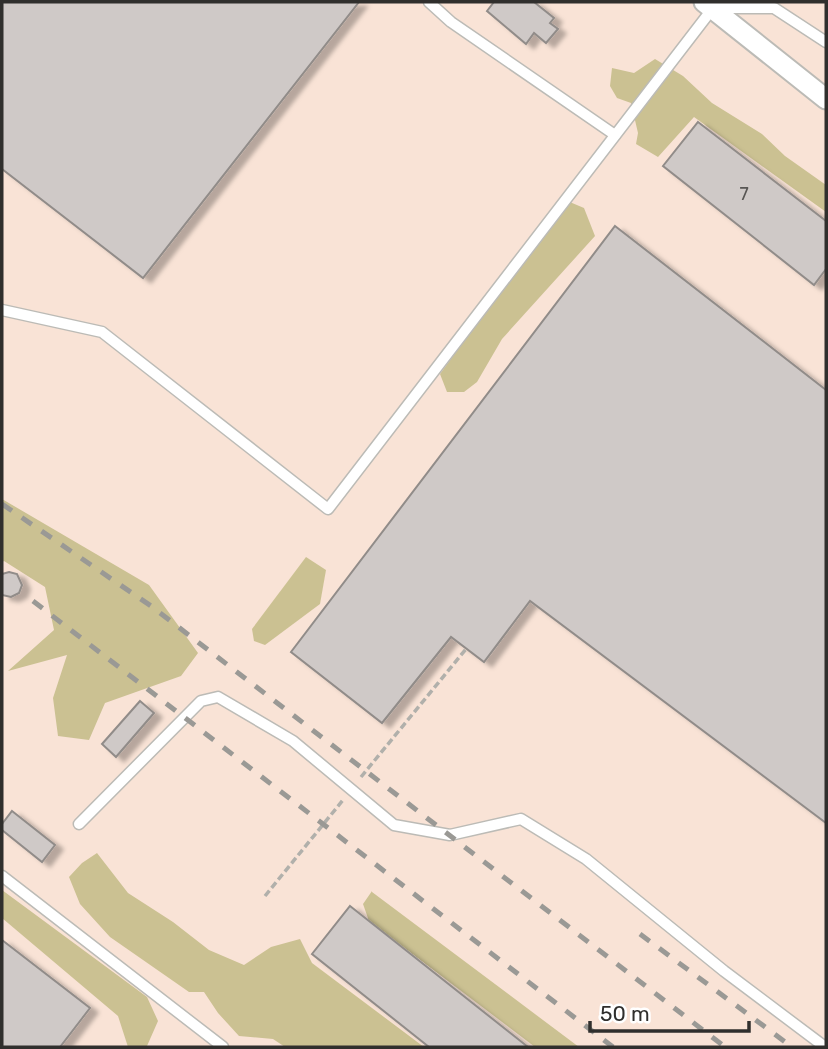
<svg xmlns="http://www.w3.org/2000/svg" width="828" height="1049" font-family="Rubik,sans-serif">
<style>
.industrial{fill:#f9e3d6}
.green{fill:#cbc192}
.building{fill:#cfc9c7;stroke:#918c89;stroke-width:2;filter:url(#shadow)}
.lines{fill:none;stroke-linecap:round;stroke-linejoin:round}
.service-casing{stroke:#bcbbb6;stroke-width:13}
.minor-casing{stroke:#bcbbb6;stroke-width:23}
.path{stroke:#b1b0ab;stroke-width:3.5;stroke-dasharray:7 3.5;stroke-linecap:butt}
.service{stroke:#fff;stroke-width:10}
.minor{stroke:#fff;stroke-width:19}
.rail{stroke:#9a9995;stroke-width:5;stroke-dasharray:12 12;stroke-linecap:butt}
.labels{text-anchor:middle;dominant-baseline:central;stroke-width:6;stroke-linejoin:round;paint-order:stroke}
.number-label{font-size:18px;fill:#585654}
</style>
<defs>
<filter id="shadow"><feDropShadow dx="8" dy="4.5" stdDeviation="2" flood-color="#0004"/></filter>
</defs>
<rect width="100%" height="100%" fill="#f3f2ec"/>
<rect class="industrial" x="2" y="2" width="824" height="1045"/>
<g class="green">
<path d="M655,59L683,76L712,103L762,134L785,156L826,185V212L694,117L658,157L636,144L638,133L631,103L617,98L610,86L612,68L634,73Z"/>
<path d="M565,200L584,208L595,236L502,339L477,382L464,392H447L440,374Z"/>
<path d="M2,499L149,585L198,653L181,676L105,703L89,740L58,736L53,698L67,655L8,671L54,630L45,587L4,561L2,562Z"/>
<path d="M306,557L326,570L320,604L265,645L254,641L252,629Z"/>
<path d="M97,853L128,893L173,922L209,950L244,965L271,947L300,939L312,963L424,1047H285L273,1039L239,1036L218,1013L204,992H189L110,937L80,904L69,877L82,863Z"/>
<path d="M2,890L147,997L158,1021L147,1046L128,1047L118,1016L2,918Z"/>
<path d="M372,891V892L579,1047H535L369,921L363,904Z"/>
</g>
<g class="building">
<path d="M2,2H359L143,278L2,169Z"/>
<path d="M494,2H534L554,18L550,23L558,29L546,43L534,33L526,44L487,11Z"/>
<path d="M698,122L826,221V269L814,285L663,166Z"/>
<path d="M615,226L826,390V823L530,601L484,662L451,637L382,723L291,652Z"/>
<path d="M9,572L17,574L22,585L19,593L11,597L2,595V574Z"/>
<path d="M140,701L154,713L116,757L102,744Z"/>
<path d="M12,811L55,845L42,862L2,830V824Z"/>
<path d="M350,906L369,921L528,1047H429L312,954Z"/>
<path d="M2,940L90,1008L60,1047H2Z"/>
</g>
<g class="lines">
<defs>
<g id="service">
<path d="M429,2L451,22L615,135"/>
<path d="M717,8H774L826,42"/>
<path d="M2,310L102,332L328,509L713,8"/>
<path d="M79,824L201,701L218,697L293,741L394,825L450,835L521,819L586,859L724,971L825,1047"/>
<path d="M2,876L223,1047"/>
</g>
<path id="minor" d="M704,2L826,99"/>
</defs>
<use href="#service" class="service-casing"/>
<use href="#minor" class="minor-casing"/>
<g class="path">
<path d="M361,777L466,649"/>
<path d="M265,896L343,800"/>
</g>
<use href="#service" class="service"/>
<use href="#minor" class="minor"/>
<g class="rail">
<path d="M2,504L151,606L725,1047"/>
<path d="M33,601L613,1047"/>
<path d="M640,934L792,1047"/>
</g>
</g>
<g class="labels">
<g class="number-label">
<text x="744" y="194">7</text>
</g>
</g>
<rect width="828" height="1049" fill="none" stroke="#302f2d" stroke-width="7"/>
<path d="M590 1021v10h159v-10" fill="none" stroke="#302f2d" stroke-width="3.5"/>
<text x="600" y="1021" font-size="21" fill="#302f2d" stroke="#ffffff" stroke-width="5" paint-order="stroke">50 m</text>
</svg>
